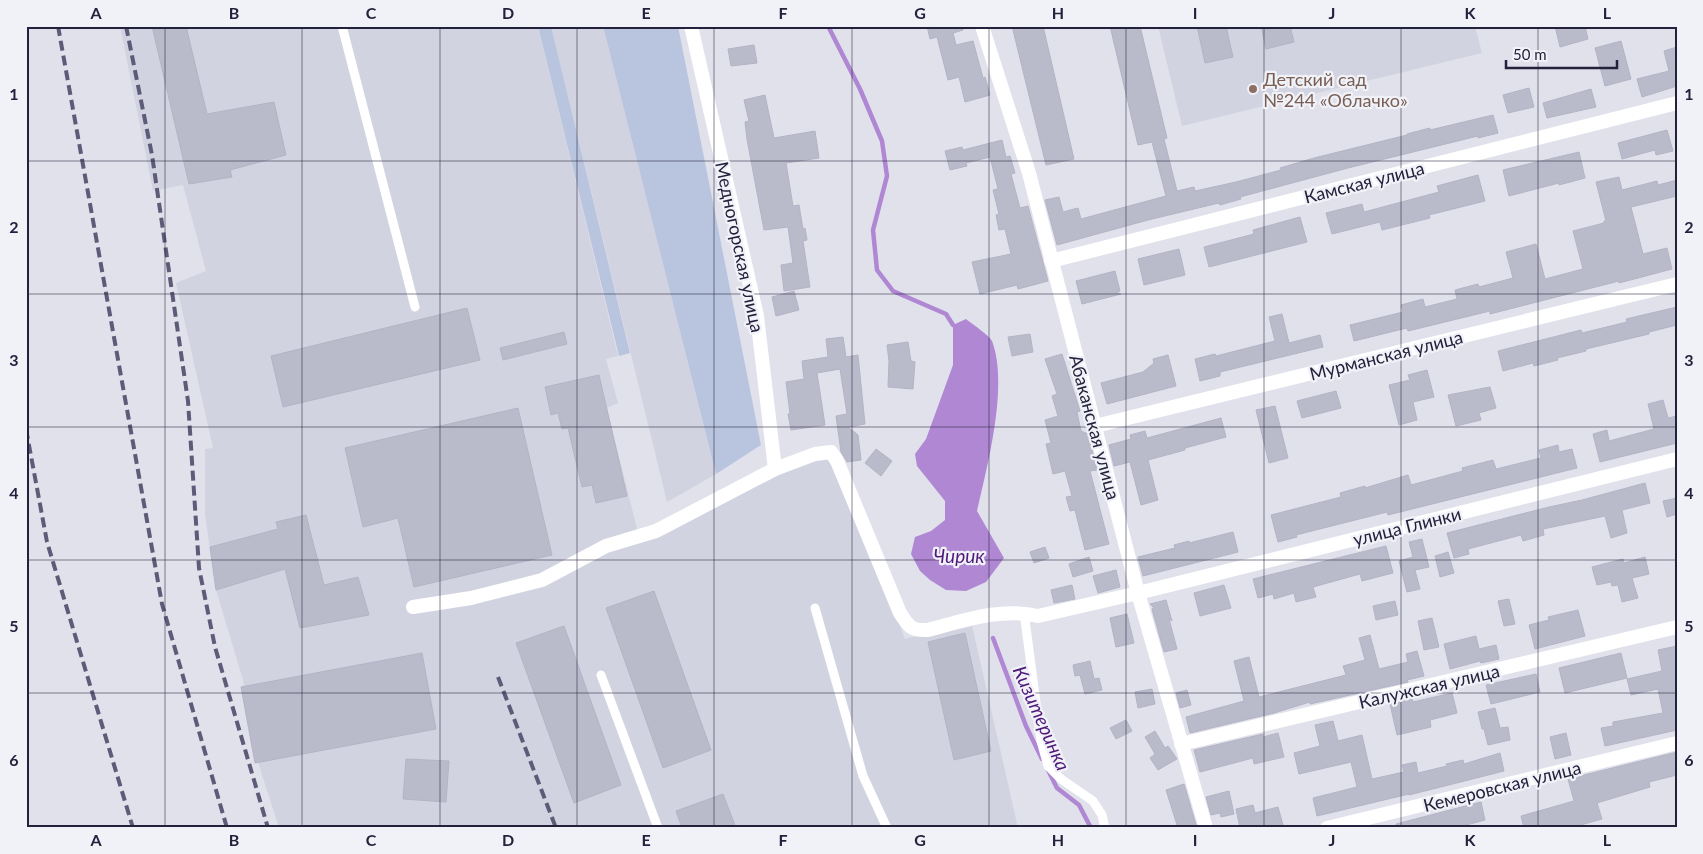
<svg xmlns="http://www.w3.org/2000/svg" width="1703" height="854" font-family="Lato,sans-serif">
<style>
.built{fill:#d2d3e0}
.green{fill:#b9c5de}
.water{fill:#b087d3}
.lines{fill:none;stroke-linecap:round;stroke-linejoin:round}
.stream{stroke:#b087d3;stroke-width:4.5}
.building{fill:#babbca;stroke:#b3b3c6}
.service{stroke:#fff;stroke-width:9}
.minor{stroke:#fff;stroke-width:14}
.rail{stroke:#5e5b79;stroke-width:4;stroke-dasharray:10 5;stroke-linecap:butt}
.grid{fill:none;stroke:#24213d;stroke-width:1;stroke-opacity:0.55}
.education-dot{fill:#8d6e63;stroke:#f1f2f8;stroke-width:2}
.labels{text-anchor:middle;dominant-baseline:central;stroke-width:4.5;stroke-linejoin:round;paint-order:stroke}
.education-label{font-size:18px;fill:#785e54;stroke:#f1f2f8;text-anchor:start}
.street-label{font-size:18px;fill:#24213d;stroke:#f1f2f8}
.water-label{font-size:19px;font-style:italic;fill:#4f197a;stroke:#f1f2f8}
.neatline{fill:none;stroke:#24213d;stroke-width:2}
.grid-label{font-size:16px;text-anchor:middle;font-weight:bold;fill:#24213d}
</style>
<rect width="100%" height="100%" fill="#e1e1ec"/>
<g class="built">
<path d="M120,26H538L618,356L606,359L618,403L607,408L639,537L817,448L841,467L905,639L971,621L1018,828H279L256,756L243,680L216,590L205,515V449L213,448L176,283L206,271L183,185L153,191Z"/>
<path d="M551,26H603L716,474L667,502Z"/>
<path d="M1158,26H1475L1482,53L1182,126Z"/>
</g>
<g class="green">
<path d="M538,26H551L630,353L619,356Z"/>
<path d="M603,26H678L761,445L716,474Z"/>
</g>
<path class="water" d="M966,319C972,324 989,335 992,341C1009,385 987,467 977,511L1004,558L986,582L966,591L946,590L930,580L920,571L911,554L915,537L931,531L945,520V501L917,466L915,454L926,439L953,365V325Z"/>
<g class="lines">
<g class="stream">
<path d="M828,26L860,89L882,141L887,176L873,230L877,270L893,291L946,314L953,325"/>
<path d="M993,638L1026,726L1042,759"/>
<path d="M1048,770L1057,788L1079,805L1091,828"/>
</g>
</g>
<g class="building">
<path d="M152,26H186L207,114L274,102L286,155L230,170L232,177L189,184Z"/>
<path d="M927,26H962L963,30L953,33L956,45L973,41L983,78L985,77L990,95L965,102L959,77L948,80L937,37L930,39Z"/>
<path d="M1012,26H1043L1074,159L1046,165Z"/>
<path d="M1110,26H1140L1167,138L1164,139L1177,191L1194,187L1195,191L1236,182L1281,170L1280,168L1314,158L1407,135V134L1430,128V130L1493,115L1498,133L1478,138V136L1348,168L1240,197L1241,199L1220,205L1219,203L1148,220L1057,245L1045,200L1059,197L1063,212L1078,208L1081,219L1166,196L1152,142L1138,145Z"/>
<path d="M1197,26H1226L1233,57L1205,63Z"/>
<path d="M1261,26H1290L1294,42L1266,49Z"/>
<path d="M1555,26H1585L1588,39L1560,47Z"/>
<path d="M1621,41L1631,79L1605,86L1595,48Z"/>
<path d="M754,45L757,63L731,66L728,49Z"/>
<path d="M1677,47V86L1642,97L1637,79L1669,71L1664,51Z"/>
<path d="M1529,88L1534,107L1508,113L1503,95Z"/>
<path d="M1591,89L1596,107L1547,118L1543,103Z"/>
<path d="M765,95L774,138L815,131L819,158L786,163L793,206L799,205L803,229L805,228L807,240L803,241L810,287L784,291L781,265L793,263L788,227L764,230L747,139L745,122L749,121L744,100Z"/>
<path d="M1667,130L1673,151L1656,155L1655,150L1622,159L1618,143Z"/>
<path d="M1002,140L1006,157L1010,156L1015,173L1011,174L1020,208L1028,206L1048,281L1018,289L1017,285L980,294L972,262L1011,254L1005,229L999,230L996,215L999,214L993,190L998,189L990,157L966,163L967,166L950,170L945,151L962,147L963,150Z"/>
<path d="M1579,152L1585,178L1559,185V183L1509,196L1503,170Z"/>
<path d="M1478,175L1485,201L1429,215L1430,218L1382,230L1380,222L1332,234L1326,213L1362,204L1364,212L1439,192L1437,186Z"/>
<path d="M1619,177L1622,190L1657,181L1658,185L1677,180V196L1631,207L1643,254L1667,248L1672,269L1619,283V281L1490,314V311L1408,331L1407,328L1354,341L1350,325L1403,312L1401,305L1423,299L1425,307L1457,299L1455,290L1478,284L1479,287L1513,278L1506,252L1536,244L1545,279L1583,269L1573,231L1604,223V221H1606L1596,182Z"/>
<path d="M1300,217L1307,242L1209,267L1204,247L1254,234L1253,230Z"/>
<path d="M1179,249L1185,275L1144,285L1138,259Z"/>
<path d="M1115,271L1120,291L1116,293L1121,294L1082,304L1076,281Z"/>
<path d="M794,291L799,310L776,316L772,297Z"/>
<path d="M1677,307V325L1649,332V334L1586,349V351L1557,358L1558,360L1534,366L1533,363L1503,371L1498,351L1581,330L1582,333L1627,322L1626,319Z"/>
<path d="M467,308L480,360L283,407L271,356Z"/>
<path d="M1282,314L1289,343L1320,335L1323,347L1220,372V376L1200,381L1195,359L1215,354L1216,356L1275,341L1269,317Z"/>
<path d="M564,332L567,344L503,360L500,348Z"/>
<path d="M1030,334L1033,352L1012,356L1008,337Z"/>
<path d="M843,337L846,357L858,355L865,424L848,427L858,435L861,460L847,462L841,452L836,416L847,414L840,369L817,373L825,425L791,430L788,414H790L786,382L804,379L802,361L828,357L826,339Z"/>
<path d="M908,342L911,361L915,362L913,389L888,387L889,361L887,345Z"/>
<path d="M1062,354L1080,411L1077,412L1081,431L1088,434L1097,470L1090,471L1109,544L1085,550L1075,510L1070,511L1066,497L1072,496L1065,471L1053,474L1046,444L1051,443L1045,420L1058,416L1052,396L1057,394L1045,359Z"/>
<path d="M1168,355L1176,386L1107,404L1101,383L1143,372L1154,363L1153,359Z"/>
<path d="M1427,370L1434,397L1413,402L1417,420L1399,425L1389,385L1410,380L1408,375Z"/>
<path d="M599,375L627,496L596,503L592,485L582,487L568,428L562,429L558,413L551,415L545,387Z"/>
<path d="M1490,387L1496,408L1479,413L1481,420L1456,426L1448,395Z"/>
<path d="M1336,391L1341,408L1302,418L1297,401Z"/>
<path d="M1663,400L1668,418L1677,416V443L1600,462L1593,434L1607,430L1609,441L1654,429L1648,404Z"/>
<path d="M1275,406L1288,458L1269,463L1256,410Z"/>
<path d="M518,408L552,555L414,587L398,518L363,527L345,448Z"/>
<path d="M1221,418L1226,437L1185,448V450L1148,460L1158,500L1141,505L1130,462L1114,466L1109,445L1131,439L1130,435L1145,431L1147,438Z"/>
<path d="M1558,445L1559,452L1572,449L1577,468L1388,515L1387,512L1296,535L1297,537L1278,542L1271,515L1341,497L1340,493L1365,486V488L1408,475L1411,485L1463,471L1462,468L1493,460L1496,469L1541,458L1539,450Z"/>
<path d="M876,449L892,461L881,476L865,463Z"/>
<path d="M1645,483L1650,503L1622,510L1627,533L1611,538L1605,516L1543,529L1544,535L1523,541L1521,535L1468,549L1469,554L1454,558L1447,533L1549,507L1582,500Z"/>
<path d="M1677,498V514L1667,517L1663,501Z"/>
<path d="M306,515L324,585L358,577L369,615L300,628L285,569L216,590L210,547L278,529L276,522Z"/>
<path d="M1233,532L1238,552L1143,576L1138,557L1175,548L1174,545L1189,541V543Z"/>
<path d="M1422,539L1429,567L1415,570L1420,589L1407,592L1399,561L1413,557L1409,542Z"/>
<path d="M1386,546L1393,573L1362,581L1360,574L1313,587L1316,597L1296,602L1294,593L1274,599L1273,594L1258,598L1253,579Z"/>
<path d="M1045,547L1049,558L1034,563L1030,552Z"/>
<path d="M1448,552L1454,573L1440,577L1435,556Z"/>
<path d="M1089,557L1093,571L1073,577L1069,564Z"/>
<path d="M1645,557L1649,574L1632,578L1638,598L1622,602L1618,585L1612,586L1611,582L1597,585L1592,567L1623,559L1624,563Z"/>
<path d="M1116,570L1120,587L1098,593L1093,576Z"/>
<path d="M1072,585L1075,599L1054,603L1051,590Z"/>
<path d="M1224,585L1231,608L1200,616L1194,593Z"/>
<path d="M654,591L711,750L663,768L606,608Z"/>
<path d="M1509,599L1515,624L1504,626L1498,601Z"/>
<path d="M1166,600L1172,621L1169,619L1177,649L1164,652L1152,609L1154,608L1150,604Z"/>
<path d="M1395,601L1398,615L1376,620L1373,606Z"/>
<path d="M1578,610L1585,636L1535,649L1529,625L1549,620L1548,617Z"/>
<path d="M1127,614L1134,643L1116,647L1110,618Z"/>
<path d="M1432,618L1439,647L1424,650L1418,621Z"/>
<path d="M564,626L621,785L574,803L516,643Z"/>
<path d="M965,633L991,751L954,760L928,642Z"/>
<path d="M1370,635L1379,669L1408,662L1406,654L1417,651L1424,676L1407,680L1408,682L1310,704V702L1274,713L1190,733L1186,717L1244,701L1234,661L1249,657L1259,697L1346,675L1343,666L1365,660L1359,638Z"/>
<path d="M1476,636L1479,649L1496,645L1499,659L1481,663L1480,661L1450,669L1444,644Z"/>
<path d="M1677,646V730L1605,746L1601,728L1613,726V722L1663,713L1658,689L1631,695L1627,679L1662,671L1658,650Z"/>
<path d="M422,653L436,729L255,763L241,687Z"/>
<path d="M1621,653L1627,678L1565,693L1559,668Z"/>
<path d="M1090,661L1094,679L1099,678L1102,690L1085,694L1080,675L1075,676L1073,665Z"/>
<path d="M1536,674L1540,692L1491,704L1486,685Z"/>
<path d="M1152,689L1155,704L1138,708L1135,692Z"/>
<path d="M1187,690L1191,705L1180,708L1176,693Z"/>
<path d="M1452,693L1457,713L1430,720L1431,727L1397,735L1390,704L1412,699L1413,702Z"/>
<path d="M1495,708L1500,728L1508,727L1510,740L1488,745L1484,729H1482L1478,712Z"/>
<path d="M1126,720L1132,731L1116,739L1110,728Z"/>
<path d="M1333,721L1338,741L1362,735L1372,779L1404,772L1402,765L1416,762L1418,773L1447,766L1446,764L1463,760L1464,764L1500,753L1504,771L1409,795V794L1317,816L1313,798L1357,787L1351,762L1299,774L1294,753L1320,746L1315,725Z"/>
<path d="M1155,731L1165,748L1168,746L1177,759L1158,770L1150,758L1155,754L1145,737Z"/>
<path d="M1278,733L1284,757L1254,764L1253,758L1200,772L1194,750L1263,734V737Z"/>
<path d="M1566,733L1571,755L1555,759L1550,737Z"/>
<path d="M1677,752V775L1649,782L1650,787L1597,803L1602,819L1570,828H1524L1521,816L1574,801L1568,779Z"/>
<path d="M406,759L449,761L446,802L403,799Z"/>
<path d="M1184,784L1197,828H1178L1166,790Z"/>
<path d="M1229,791L1234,814L1221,817L1220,813L1211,815L1206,797Z"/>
<path d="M723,794L736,828H682L676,811Z"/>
<path d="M1481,802L1485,820L1455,828H1396V824Z"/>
<path d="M1253,805L1255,813L1278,807L1283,825L1271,828H1240L1236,809Z"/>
</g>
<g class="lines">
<g class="service">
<path d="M342,26L415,307"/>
<path d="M815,608L863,776L887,828"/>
<path d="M1024,612L1041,741L1048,766L1061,779L1093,801L1102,815L1105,828"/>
<path d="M601,675L658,828"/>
</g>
<g class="minor">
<path d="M691,26L757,316L775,469"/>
<path d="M982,26L1029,173L1138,593L1206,828"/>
<path d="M1051,261L1677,103"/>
<path d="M1095,426L1677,284"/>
<path d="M413,607L471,598L542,580L606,546L656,531L775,469L815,454L831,452L837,461L900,613C909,626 910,631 928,630C963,621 1001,607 1038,616L1138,593L1677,459"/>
<path d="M1181,744L1677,627"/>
<path d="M1327,828L1677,743"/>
</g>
<g class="rail">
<path d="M58,26L162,604L227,828"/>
<path d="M126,26L152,155L188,401L199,568L215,647L268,828"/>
<path d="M26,429L47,542L133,828"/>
<path d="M498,677L556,828"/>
</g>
</g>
<path class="grid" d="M165,26V828M302,26V828M440,26V828M577,26V828M714,26V828M852,26V828M989,26V828M1126,26V828M1264,26V828M1401,26V828M1538,26V828M26,161H1677M26,294H1677M26,427H1677M26,560H1677M26,693H1677"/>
<circle class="education-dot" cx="1253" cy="89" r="5"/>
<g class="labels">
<g class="education-label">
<text x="1263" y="79">Детский сад<tspan x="1263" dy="21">№244 «Облачко»</tspan></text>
</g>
<g class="street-label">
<text transform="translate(1364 182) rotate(-14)">Камская улица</text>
<text transform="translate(740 247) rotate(78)">Медногорская улица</text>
<text transform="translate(1386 355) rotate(-14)">Мурманская улица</text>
<text transform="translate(1095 427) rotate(75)">Абаканская улица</text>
<text transform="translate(1407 526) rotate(-14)">улица Глинки</text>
<text transform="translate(1429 686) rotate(-13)">Калужская улица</text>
<text transform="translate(1502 786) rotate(-14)">Кемеровская улица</text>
</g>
<g class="water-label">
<text x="959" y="555">Чирик</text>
<text transform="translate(1042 718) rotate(66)">Кизитеринка</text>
</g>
</g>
<rect width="1703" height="854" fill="none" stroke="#f1f2f8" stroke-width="55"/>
<path d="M1506 60v8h111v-8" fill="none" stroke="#24213d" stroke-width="2.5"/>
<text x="1513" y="60" font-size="15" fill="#24213d" stroke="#f1f2f8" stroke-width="4" paint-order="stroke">50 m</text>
<rect x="28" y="28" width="1648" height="798" class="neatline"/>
<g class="grid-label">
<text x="96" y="19">A</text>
<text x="234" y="19">B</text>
<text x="371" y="19">C</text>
<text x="508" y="19">D</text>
<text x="646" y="19">E</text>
<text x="783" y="19">F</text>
<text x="920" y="19">G</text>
<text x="1058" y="19">H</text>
<text x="1195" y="19">I</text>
<text x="1332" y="19">J</text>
<text x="1470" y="19">K</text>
<text x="1607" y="19">L</text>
<text x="14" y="100">1</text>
<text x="1689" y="100">1</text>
<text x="14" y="233">2</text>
<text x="1689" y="233">2</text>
<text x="14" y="366">3</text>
<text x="1689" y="366">3</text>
<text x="14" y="499">4</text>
<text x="1689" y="499">4</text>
<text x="14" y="632">5</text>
<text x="1689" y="632">5</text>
<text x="14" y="766">6</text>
<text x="1689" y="766">6</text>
<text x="96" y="846">A</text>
<text x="234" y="846">B</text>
<text x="371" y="846">C</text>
<text x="508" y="846">D</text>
<text x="646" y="846">E</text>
<text x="783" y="846">F</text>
<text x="920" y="846">G</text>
<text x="1058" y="846">H</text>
<text x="1195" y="846">I</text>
<text x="1332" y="846">J</text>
<text x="1470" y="846">K</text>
<text x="1607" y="846">L</text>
</g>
</svg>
